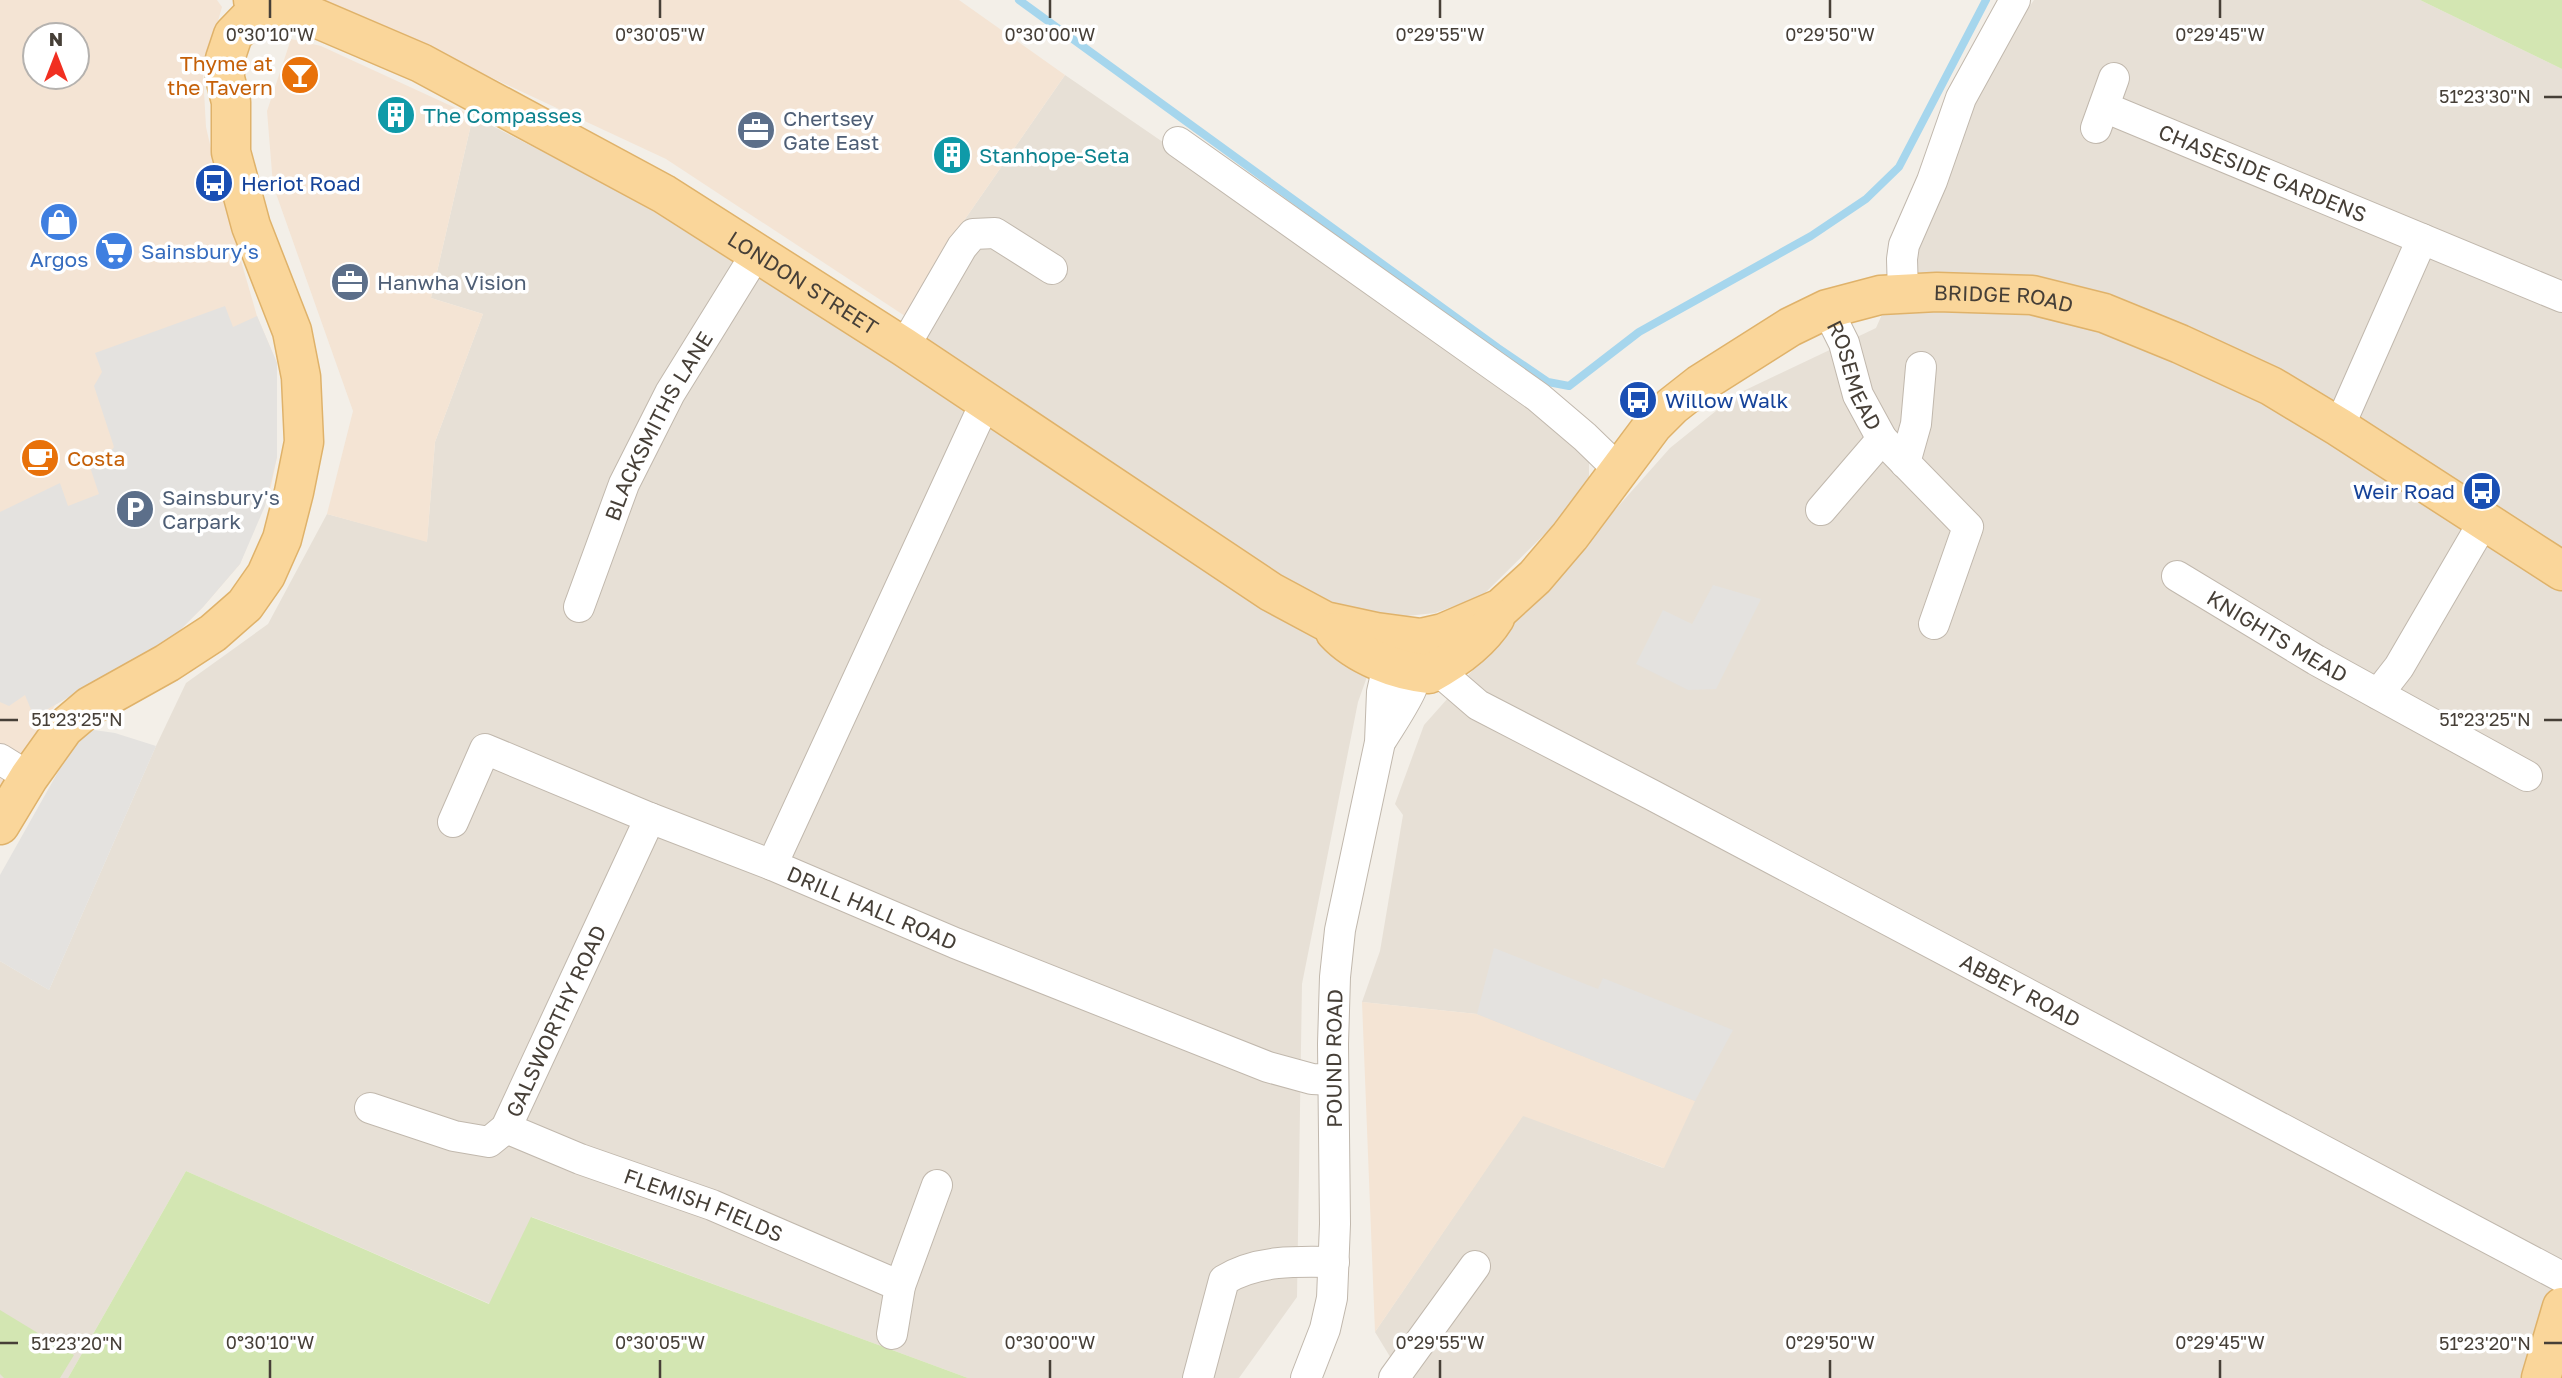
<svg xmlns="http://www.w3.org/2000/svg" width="2562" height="1378" font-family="'Golos Text',sans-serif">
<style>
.residential{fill:#e7e0d6}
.commercial{fill:#f4e4d4;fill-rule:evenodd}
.green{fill:#d3e6b2}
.parking{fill:#e4e2df}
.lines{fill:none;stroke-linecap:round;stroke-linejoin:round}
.stream{stroke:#a6d6ed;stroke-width:8}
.minor-casing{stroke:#c1b8ad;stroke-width:32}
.major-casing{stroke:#dfb26a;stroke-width:41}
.minor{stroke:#fff;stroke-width:30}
.major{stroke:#fad69a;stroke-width:38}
.ticks{fill:none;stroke:#463f37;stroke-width:2.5}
.labels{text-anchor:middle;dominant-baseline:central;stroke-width:7;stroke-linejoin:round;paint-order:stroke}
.food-label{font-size:21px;fill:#c56008;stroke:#fff;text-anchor:end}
.culture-label{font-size:21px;fill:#0d838f;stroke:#fff;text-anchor:start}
.service-label{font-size:21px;fill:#4e5e75;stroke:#fff;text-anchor:start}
.street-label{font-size:21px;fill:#463f37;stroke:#fff}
.transit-label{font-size:21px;fill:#164399;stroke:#fff;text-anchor:start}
.shop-label{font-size:21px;fill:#366cbe;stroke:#fff;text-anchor:start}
.ticks-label{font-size:18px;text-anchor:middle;fill:#463f37;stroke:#fff;stroke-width:7;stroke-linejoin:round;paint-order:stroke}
</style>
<rect width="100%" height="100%" fill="#f3efe8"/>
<g class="residential">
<path d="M2034,0H2420L2562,69V1378H1408L1392,1360L1375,1332L1523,1115L1663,1168L1477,1014L1362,1002L1380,951L1403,815L1395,804L1424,725L1670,448L1737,394L1876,328L1977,99L2022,17Z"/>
<path d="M1065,75L1344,266L1548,409L1589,457V490L1482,596L1435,613L1388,618L1358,702L1302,984L1297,1297L1239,1378H968L532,1217L490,1304L186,1171L68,1378H0V961L49,990L156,746L186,683L268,624L327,514L427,541L435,442L483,314L431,298L473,116L629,196L885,358L945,248Z"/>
</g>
<g class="commercial">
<path d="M0,0H217L222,7L203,73L206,127L221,192L257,316L277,363V457L271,486L240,564L203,607L173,637L55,705L0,798ZM35,35H77V77H35Z"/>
<path d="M325,0H959L1065,75L945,248L908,318L666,159Z"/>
<path d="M291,39L321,46L473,116L431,298L483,314L435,442L427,542L327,514L353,411L273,185L267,111Z"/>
<path d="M1362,1002L1477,1014L1695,1101L1664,1168L1523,1116L1375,1332Z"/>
</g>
<g class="green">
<path d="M2420,0H2562V69Z"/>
<path d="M186,1171L489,1304L531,1217L968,1378H68Z"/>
<path d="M0,1310L74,1355L60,1378H4L0,1374Z"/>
</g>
<g class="parking">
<path d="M225,306L233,327L257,316L277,363V457L265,506L240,564L203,607L173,637L34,717L25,695L9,706L0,702V512L60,483L68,506L99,494L90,467L107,456L114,447L94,386L102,372L95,353Z"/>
<path d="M1713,585L1761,599L1716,689L1688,690L1636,664L1663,610L1692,624Z"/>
<path d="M94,730L115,733L156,746L49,990L0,961V875L81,731Z"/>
<path d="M1494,948L1598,989L1603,978L1733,1030L1695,1101L1477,1014Z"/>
</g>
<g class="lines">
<path class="stream" d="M1019,0L1498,348L1548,382L1569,386L1639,332L1811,236L1866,199L1899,167L1986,0"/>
<defs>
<g id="minor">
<path id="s1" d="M2104,107L2562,297"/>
<path d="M2096,128L2114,78"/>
<path d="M1178,142L1538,397L1585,437L1619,470"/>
<path d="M1903,293L1902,259L1904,245L1932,181L1961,98L2015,0"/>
<path id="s2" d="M1827,309L1844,343L1858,395L1882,439L1968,527L1934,624"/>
<path d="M904,347L962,247L973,234L995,233L1052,269"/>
<path id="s3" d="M986,401L772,865L955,943L1268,1067L1312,1079L1333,1080"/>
<path d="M2339,427L2422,239"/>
<path d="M1905,463L1916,424L1921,367"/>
<path d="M1821,510L1882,439"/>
<path id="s4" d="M2177,576L2316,660L2527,776"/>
<path id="s5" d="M579,607L624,484L670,393L756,254"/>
<path id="s6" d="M1428,650L1439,669L1449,680L1478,705L1652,795L2562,1277"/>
<path d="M2378,694L2399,667L2484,521"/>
<path d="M1382,739C1398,713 1421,682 1421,651"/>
<path d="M0,759L29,777"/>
<path d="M453,822L485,749L650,818L772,865"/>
<path id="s7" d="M370,1108L454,1136L489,1142L506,1128L650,818"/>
<path id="s8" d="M506,1128L580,1159L712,1205L900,1286"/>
<path d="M892,1334L900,1286L937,1185"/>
<path d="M1198,1378L1224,1280C1256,1260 1297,1261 1334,1262"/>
<path id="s9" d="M1306,1378L1325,1329L1332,1298L1335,1224L1333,1044L1335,977L1340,930L1380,742L1382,692L1393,643"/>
<path d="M1394,1378L1475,1266"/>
</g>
<g id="major">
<path id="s10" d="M253,0L260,7L297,10L421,63L664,194L904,347L1271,592L1325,621L1376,632L1421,638L1443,633L1501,608L1535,577L1570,536L1653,425L1672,406L1700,384L1790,327L1827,309L1880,295L1937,292L2032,295L2104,313L2180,344L2271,386L2339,427L2562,571"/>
<path d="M1335,632C1357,656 1397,671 1429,674C1453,661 1480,642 1495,618"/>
<path d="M0,825L29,777L64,728L90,706L167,663L213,633L245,605L266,575L282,539L294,492L304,442L301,377L292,331L251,226L231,152V102L225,78V59L233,35L260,7"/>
<path d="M2541,1378L2562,1307"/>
</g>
</defs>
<use href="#minor" class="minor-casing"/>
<use href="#major" class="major-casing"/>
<use href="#minor" class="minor"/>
<use href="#major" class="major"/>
</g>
<path class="ticks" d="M270,0V18M660,0V18M1050,0V18M1440,0V18M1830,0V18M2220,0V18M2544,97H2562M0,720H18M2544,720H2562M0,1343H18M2544,1343H2562M270,1360V1378M660,1360V1378M1050,1360V1378M1440,1360V1378M1830,1360V1378M2220,1360V1378"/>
<defs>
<symbol id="bar-disc" viewBox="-11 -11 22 22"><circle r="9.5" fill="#e8710a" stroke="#fff"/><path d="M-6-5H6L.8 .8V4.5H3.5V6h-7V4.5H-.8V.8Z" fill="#fff"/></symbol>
<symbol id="building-disc" viewBox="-11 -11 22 22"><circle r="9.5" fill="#0f9aa8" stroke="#fff"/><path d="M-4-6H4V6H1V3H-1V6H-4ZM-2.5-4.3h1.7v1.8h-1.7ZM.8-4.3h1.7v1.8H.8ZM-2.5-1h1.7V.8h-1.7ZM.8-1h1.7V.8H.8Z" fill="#fff"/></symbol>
<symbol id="office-disc" viewBox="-11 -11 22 22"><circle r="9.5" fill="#5c6f8a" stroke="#fff"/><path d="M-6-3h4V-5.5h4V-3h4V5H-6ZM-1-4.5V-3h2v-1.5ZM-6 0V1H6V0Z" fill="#fff"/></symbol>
<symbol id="bus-disc" viewBox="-11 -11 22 22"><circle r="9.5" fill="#1a4fb4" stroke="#fff"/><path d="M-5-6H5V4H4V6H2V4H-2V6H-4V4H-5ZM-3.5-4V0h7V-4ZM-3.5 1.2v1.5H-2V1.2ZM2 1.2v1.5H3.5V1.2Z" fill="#fff"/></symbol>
<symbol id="shop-disc" viewBox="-11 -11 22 22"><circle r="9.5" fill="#3f7fe0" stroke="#fff"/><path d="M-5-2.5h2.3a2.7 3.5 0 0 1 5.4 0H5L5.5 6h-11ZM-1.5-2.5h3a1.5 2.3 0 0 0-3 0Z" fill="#fff"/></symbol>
<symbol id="supermarket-disc" viewBox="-11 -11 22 22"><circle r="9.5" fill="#3f7fe0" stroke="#fff"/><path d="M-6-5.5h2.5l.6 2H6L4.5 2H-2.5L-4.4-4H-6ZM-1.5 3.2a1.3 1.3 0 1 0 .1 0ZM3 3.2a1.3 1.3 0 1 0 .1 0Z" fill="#fff"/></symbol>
<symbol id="cafe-disc" viewBox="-11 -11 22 22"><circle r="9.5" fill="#e8710a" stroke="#fff"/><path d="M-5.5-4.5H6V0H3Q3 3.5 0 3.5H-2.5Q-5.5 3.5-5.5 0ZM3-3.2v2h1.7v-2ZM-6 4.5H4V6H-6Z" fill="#fff"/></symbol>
<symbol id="parking-disc" viewBox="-11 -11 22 22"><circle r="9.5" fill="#5c6f8a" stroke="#fff"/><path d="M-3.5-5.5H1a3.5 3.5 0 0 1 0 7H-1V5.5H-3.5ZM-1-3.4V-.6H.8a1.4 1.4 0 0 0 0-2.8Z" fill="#fff"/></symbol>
</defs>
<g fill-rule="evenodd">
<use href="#bar-disc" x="278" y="53" width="44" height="44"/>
<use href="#building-disc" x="374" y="93" width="44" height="44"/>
<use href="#office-disc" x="734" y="108" width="44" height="44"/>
<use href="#building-disc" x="930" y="133" width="44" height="44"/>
<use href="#bus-disc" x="192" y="161" width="44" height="44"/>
<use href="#shop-disc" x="37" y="200" width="44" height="44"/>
<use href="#supermarket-disc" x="92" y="229" width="44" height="44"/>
<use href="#office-disc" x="328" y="260" width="44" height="44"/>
<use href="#bus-disc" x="1616" y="378" width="44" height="44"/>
<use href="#cafe-disc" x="18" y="436" width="44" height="44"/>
<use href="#bus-disc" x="2460" y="469" width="44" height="44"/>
<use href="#parking-disc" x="113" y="487" width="44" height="44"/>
</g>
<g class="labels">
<g class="food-label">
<text x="273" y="63">Thyme at<tspan x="273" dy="24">the Tavern</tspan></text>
<text x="67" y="458" text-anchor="start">Costa</text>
</g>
<g class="culture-label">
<text x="423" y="115">The Compasses</text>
<text x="979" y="155">Stanhope-Seta</text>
</g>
<g class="service-label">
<text x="783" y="118">Chertsey<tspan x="783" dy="24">Gate East</tspan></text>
<text x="377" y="282">Hanwha Vision</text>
<text x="162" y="497">Sainsbury's<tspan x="162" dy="24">Carpark</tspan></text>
</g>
<g class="street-label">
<text stroke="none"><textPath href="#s1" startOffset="172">CHASESIDE GARDENS</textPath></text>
<text stroke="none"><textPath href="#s10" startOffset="623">LONDON STREET</textPath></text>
<text stroke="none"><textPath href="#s10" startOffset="2056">BRIDGE ROAD</textPath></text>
<text stroke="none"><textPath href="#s2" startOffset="72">ROSEMEAD</textPath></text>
<text stroke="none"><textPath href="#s5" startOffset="198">BLACKSMITHS LANE</textPath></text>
<text stroke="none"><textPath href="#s4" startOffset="117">KNIGHTS MEAD</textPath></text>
<text stroke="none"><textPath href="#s3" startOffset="620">DRILL HALL ROAD</textPath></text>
<text stroke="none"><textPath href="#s6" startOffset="688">ABBEY ROAD</textPath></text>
<text stroke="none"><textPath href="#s7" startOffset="264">GALSWORTHY ROAD</textPath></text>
<text stroke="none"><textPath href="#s9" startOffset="324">POUND ROAD</textPath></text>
<text stroke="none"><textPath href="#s8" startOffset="212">FLEMISH FIELDS</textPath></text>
</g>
<g class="transit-label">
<text x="241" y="183">Heriot Road</text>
<text x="1665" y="400">Willow Walk</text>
<text x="2455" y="491" text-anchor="end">Weir Road</text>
</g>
<g class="shop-label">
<text x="141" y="251">Sainsbury's</text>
<text x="59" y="259" text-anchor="middle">Argos</text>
</g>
</g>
<g class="ticks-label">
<text x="270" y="41">0°30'10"W</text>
<text x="660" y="41">0°30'05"W</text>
<text x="1050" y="41">0°30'00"W</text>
<text x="1440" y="41">0°29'55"W</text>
<text x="1830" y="41">0°29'50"W</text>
<text x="2220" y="41">0°29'45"W</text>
<text x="2485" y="103">51°23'30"N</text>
<text x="77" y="726">51°23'25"N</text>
<text x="2485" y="726">51°23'25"N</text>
<text x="270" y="1349">0°30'10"W</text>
<text x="660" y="1349">0°30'05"W</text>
<text x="1050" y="1349">0°30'00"W</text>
<text x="1440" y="1349">0°29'55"W</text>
<text x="1830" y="1349">0°29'50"W</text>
<text x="2220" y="1349">0°29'45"W</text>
<text x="77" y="1350">51°23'20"N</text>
<text x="2485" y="1350">51°23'20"N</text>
</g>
<g transform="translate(56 56)"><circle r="33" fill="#ffffff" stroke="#b5b2af" stroke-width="2"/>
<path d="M0-5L12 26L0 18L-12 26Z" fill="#f12f21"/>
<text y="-10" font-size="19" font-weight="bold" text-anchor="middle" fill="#463f37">N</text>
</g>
</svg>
